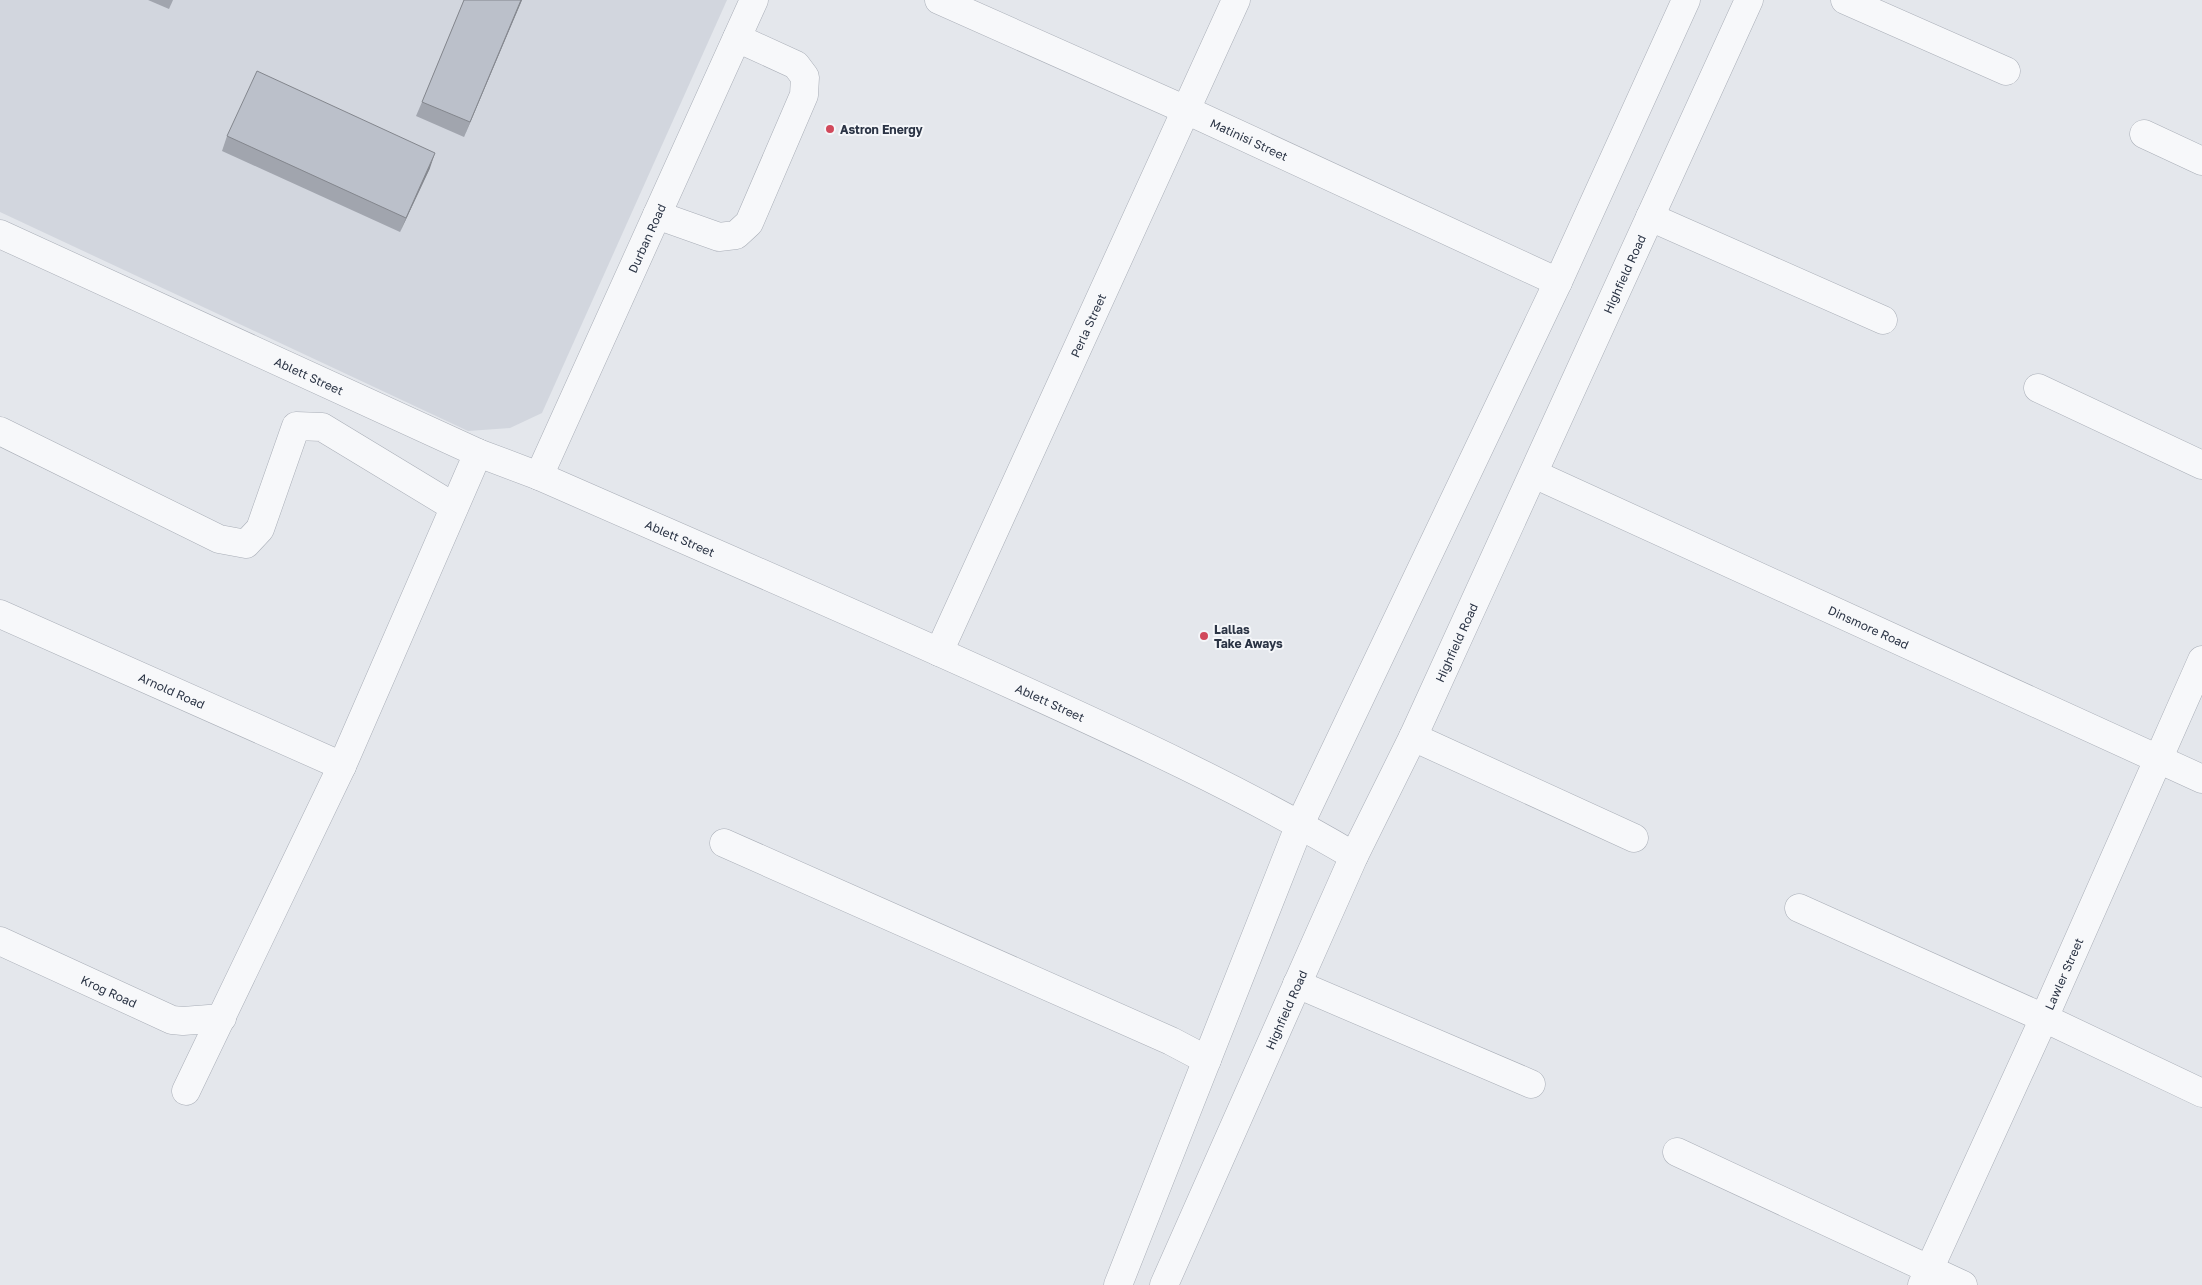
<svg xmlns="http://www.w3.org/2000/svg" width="2202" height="1285" font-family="'Golos Text',sans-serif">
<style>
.built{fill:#d2d6de}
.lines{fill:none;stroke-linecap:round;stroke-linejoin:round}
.minor-casing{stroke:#a9aeb7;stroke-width:29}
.minor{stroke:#f7f8fa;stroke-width:28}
.wall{fill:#a1a5ae}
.shaded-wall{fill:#83868d}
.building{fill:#bbc0ca;stroke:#83868d}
.poi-dot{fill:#d1495b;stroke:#f4f6f9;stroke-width:2}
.labels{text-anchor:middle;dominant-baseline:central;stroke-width:4;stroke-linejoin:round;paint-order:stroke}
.poi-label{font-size:12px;font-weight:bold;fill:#2b3445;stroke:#f4f6f9;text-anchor:start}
.street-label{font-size:12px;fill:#2b3445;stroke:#f4f6f9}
</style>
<rect width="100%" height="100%" fill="#e4e7ec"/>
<path class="built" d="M0,0H727L542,413L510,428L468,431L0,212Z"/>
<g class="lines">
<defs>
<g id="minor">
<path id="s1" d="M939,0L1186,110L1558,282"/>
<path d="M1845,0L2006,71"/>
<path d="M2144,134L2202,161"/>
<path d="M657,215L719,237L736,235L749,223L804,95L805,77L796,65L737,38"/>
<path d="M1650,217L1883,320"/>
<path id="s2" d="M0,234L478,453L539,476C696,545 854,613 1010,684C1127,737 1244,791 1354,856"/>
<path d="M2038,388L2202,465"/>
<path d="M0,431L219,539L246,544L260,529L296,426L322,427L454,507"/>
<path id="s3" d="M1534,474L2202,779"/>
<path id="s4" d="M539,476L754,0"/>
<path id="s5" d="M0,614L342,766"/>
<path id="s6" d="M939,652L1236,0"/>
<path d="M1413,737L1634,838"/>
<path d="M724,843L1171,1041L1207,1060"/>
<path d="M1799,908L2044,1018L2202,1093"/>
<path id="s7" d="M0,941L172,1020L183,1021L222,1018"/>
<path d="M1297,984L1531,1084"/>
<path d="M186,1091L342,766L478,453"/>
<path d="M1677,1152L1963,1285"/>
<path d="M1118,1285L1300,824L1558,282L1686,0"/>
<path id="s8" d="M1164,1285L1354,856L1413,737L1749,0"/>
<path id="s9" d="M1922,1285L2044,1018L2202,660"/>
</g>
</defs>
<use href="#minor" class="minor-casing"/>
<use href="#minor" class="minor"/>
</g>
<g class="wall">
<path d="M148,0H173L169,9Z"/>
<path d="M464,0H522L464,137L416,116L422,102Z"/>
<path d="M227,136L430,168L400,232L222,151Z"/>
</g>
<g class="shaded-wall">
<path d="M521,0H522L464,137L470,122Z"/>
<path d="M435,153L430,168L400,232L406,218Z"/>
</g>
<g class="building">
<path d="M464,0H521L470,122L422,102Z"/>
<path d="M257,71L435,153L406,218L227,136Z"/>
</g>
<g class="poi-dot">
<circle cx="830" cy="129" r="5"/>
<circle cx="1204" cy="636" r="5"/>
</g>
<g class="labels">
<g class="poi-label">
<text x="840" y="129">Astron Energy</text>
<text x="1214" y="629">Lallas<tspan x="1214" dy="14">Take Aways</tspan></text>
</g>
<g class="street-label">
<text stroke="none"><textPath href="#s1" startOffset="340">Matinisi Street</textPath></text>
<text stroke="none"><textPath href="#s4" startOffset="261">Durban Road</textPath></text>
<text stroke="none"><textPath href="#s8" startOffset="1111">Highfield Road</textPath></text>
<text stroke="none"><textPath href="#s6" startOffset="359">Perla Street</textPath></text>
<text stroke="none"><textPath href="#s2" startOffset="340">Ablett Street</textPath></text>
<text stroke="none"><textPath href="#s2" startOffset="745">Ablett Street</textPath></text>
<text stroke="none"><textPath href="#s3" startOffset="368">Dinsmore Road</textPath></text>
<text stroke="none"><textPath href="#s8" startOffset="706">Highfield Road</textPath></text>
<text stroke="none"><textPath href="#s5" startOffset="188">Arnold Road</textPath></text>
<text stroke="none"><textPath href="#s2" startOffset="1150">Ablett Street</textPath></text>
<text stroke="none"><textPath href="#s9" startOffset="342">Lawler Street</textPath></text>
<text stroke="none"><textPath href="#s7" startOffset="120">Krog Road</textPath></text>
<text stroke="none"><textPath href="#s8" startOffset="301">Highfield Road</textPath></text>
</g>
</g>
</svg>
